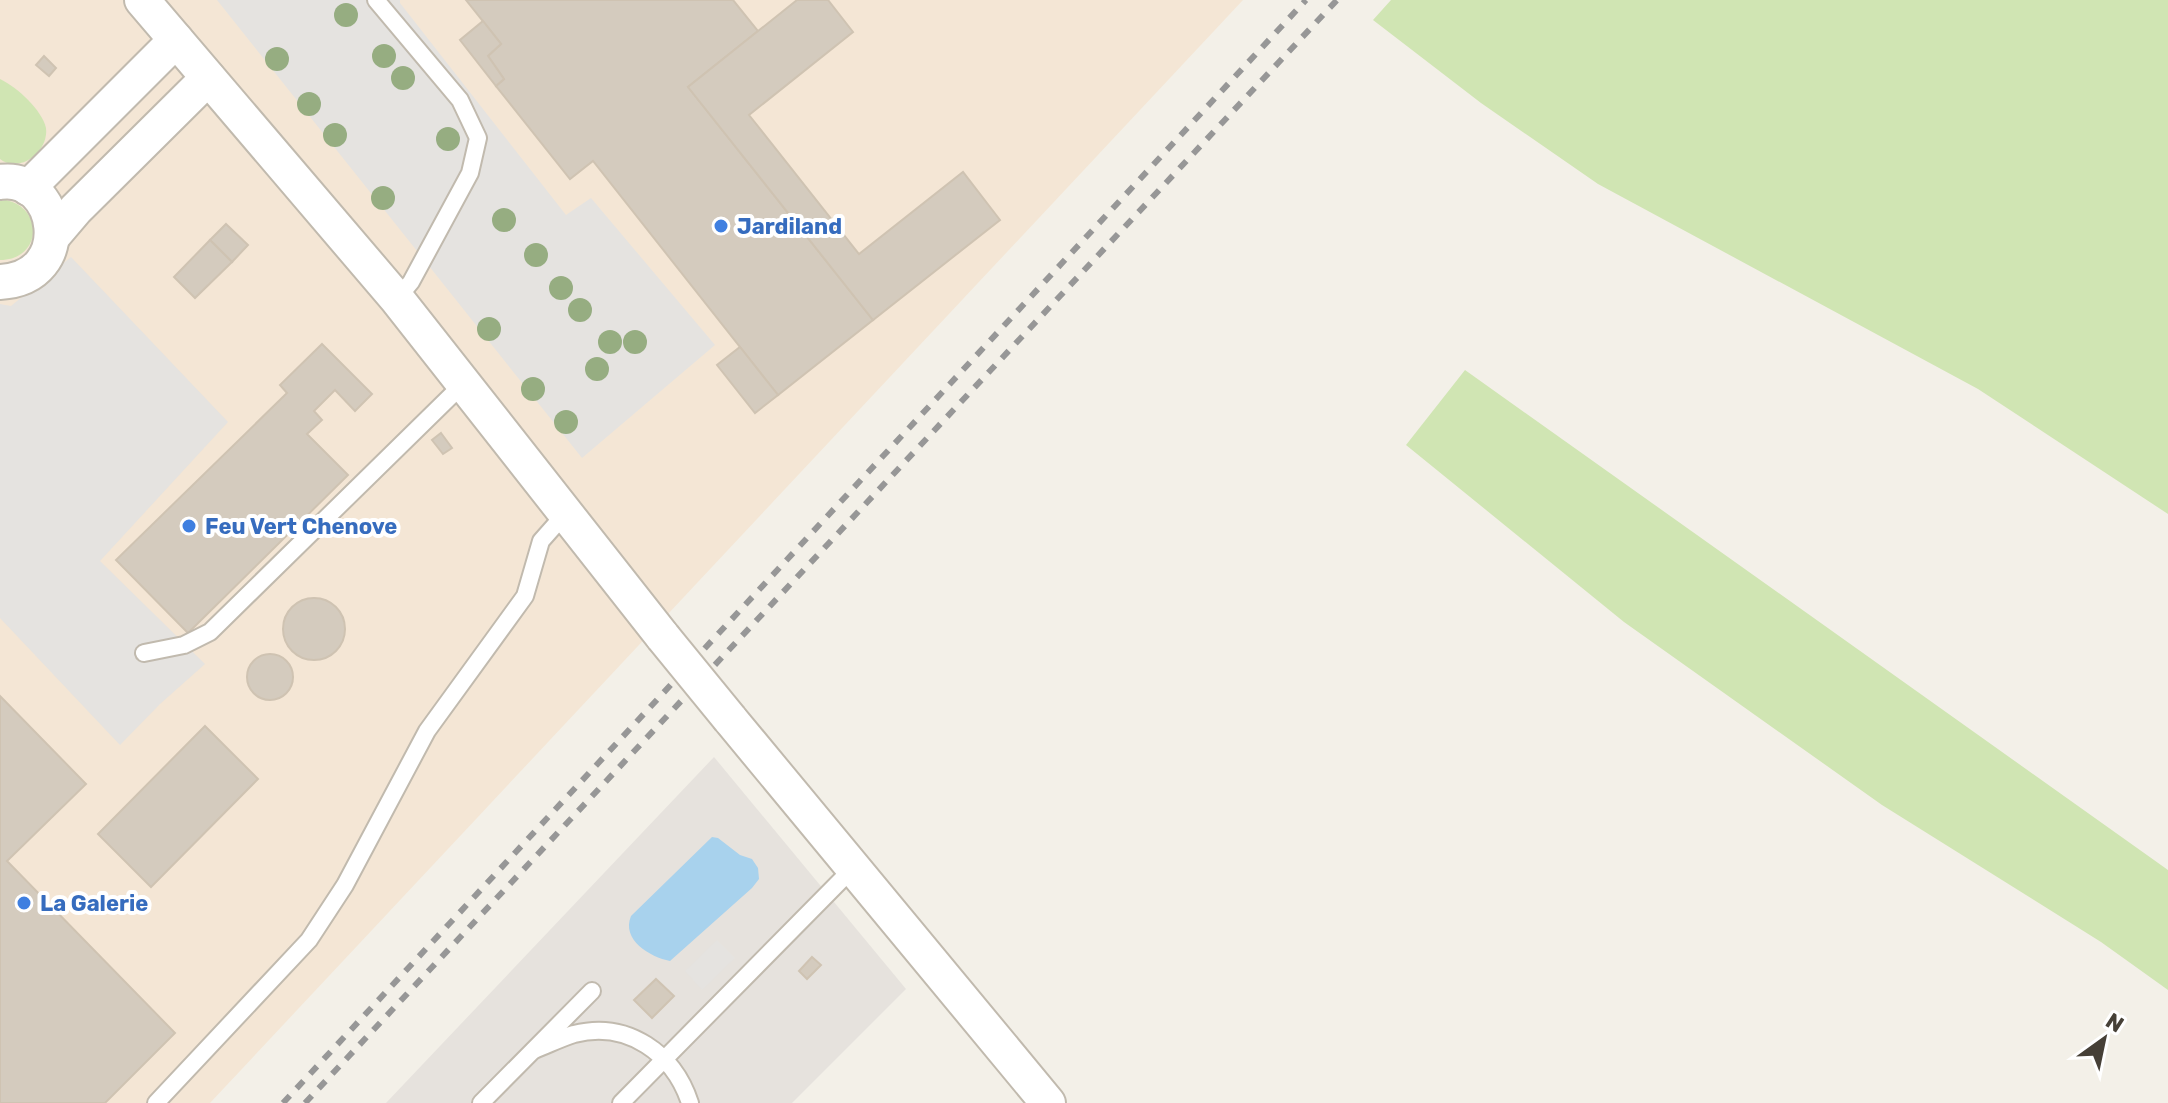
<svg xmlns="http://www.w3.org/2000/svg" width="2168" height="1103" font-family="Rubik,sans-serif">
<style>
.commercial{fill:#f4e6d5}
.industrial{fill:#e6e2dd}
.green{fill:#d0e5b3}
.parking{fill:#e5e3e0}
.water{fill:#a8d2ed}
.building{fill:#d4cbbe;stroke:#cfc3b2;stroke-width:2}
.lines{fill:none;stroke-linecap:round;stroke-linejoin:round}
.service-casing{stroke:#c1baae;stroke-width:20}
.minor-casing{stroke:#c1baae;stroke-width:38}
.service{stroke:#fff;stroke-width:16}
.minor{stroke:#fff;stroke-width:34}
.rail{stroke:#979797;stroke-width:6;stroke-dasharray:10 10;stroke-linecap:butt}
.minor-bridge-casing{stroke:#c1baae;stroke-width:38;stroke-linecap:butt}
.minor-bridge{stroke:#fff;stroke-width:34}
.tree{fill:#96ad81}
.shop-dot{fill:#3f7fe0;stroke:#fff;stroke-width:3}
.labels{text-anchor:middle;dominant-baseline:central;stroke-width:8;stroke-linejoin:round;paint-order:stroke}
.shop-label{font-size:22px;font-weight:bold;fill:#366cbe;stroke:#fff;text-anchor:start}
</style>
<rect width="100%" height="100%" fill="#f3f0e8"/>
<path class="commercial" d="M0,0H1243L210,1103H0Z"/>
<path class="industrial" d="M714,757L906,989L792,1103H386Z"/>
<g class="green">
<path d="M1391,0H2168V514L1978,389L1598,184L1481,103L1373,20Z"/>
<path d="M0,79C17,87 42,110 46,128C49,152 19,174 0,159Z"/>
<path d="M6,200C45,209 41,260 0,260V201Z"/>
<path d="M1465,370L2168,870V990L2101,942L1882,805L1624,622L1406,445Z"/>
</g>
<g class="parking">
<path d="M217,0H400V3L566,215L591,198L715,345L582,458Z"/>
<path d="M71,257L228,422L100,561L205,664L160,704L120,745L0,618V304L11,306Z"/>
<path d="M717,940L735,958L702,990L685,971Z"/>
</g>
<path class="water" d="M712,837L718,838L740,855L752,859L758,868L759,879L752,888L670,961C650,957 621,940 631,916Z"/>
<g class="building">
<path d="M466,0H733L758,31L688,87L873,320L778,395L593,161L570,179L496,86L504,79L488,56L501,44Z"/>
<path d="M797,0H828L853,32L749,115L859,254L963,172L1000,220L873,320L688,87Z"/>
<path d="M483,21L501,44L488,56L504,79L496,86L460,40Z"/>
<path d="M44,56L56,68L49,76L36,65Z"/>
<path d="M226,224L248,245L232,262L210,240Z"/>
<path d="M210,240L232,262L195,298L174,277Z"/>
<path d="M322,344L372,394L355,411L335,390L314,411L322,420L307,434L348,475L188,633L116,560L287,393L280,385Z"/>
<path d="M740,347L778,395L755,413L717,365Z"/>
<path d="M441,433L452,448L443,454L432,440Z"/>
<circle cx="314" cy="629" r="31"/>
<circle cx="270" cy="677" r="23"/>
<path d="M0,696L86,784L7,861L175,1033L105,1103H0Z"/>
<path d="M205,726L258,779L151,887L98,834Z"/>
<path d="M812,957L821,965L807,979L799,971Z"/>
<path d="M656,979L674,996L652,1018L634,1000Z"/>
</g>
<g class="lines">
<defs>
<g id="service">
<path d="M376,0L460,100L478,138L470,173L411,282L397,299"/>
<path d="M144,653L184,645L210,632L462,385"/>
<path d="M534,1050C547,1045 561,1038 574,1034C628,1020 674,1054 690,1103"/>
<path d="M156,1103L309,940L345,885L427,731L525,596L541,541L564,515"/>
<path d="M481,1103L592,991"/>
<path d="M621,1103L854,867"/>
</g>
<g id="minor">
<path d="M142,0L397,299L663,637"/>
<path d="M0,182C59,173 78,278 0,282"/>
<path d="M28,188L176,40"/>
<path d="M53,236L76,209L208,78"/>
<path d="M730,719L1048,1103"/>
</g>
</defs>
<use href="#service" class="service-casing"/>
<use href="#minor" class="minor-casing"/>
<use href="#service" class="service"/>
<use href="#minor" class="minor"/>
<g class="rail">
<path d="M283,1103L1306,0"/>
<path d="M305,1103L1337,0"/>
</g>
<defs>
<path id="minor-bridge" d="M663,637L730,719"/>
</defs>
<use href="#minor-bridge" class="minor-bridge-casing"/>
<use href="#minor-bridge" class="minor-bridge"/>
</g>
<g class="tree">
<circle cx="346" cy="15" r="12"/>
<circle cx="384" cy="56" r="12"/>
<circle cx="277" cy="59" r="12"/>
<circle cx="403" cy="78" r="12"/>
<circle cx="309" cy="104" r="12"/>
<circle cx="335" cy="135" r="12"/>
<circle cx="448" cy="139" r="12"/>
<circle cx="383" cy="198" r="12"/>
<circle cx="504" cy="220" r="12"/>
<circle cx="536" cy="255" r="12"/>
<circle cx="561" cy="288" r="12"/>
<circle cx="580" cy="310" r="12"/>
<circle cx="489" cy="329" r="12"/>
<circle cx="610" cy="342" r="12"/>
<circle cx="635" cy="342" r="12"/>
<circle cx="597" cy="369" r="12"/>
<circle cx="533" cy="389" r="12"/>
<circle cx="566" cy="422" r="12"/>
</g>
<g class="shop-dot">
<circle cx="721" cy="226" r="8"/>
<circle cx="189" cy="526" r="8"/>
<circle cx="24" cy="903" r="8"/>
</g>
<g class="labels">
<g class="shop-label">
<text x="737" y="226">Jardiland</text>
<text x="205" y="526">Feu Vert Chenove</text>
<text x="40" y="903">La Galerie</text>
</g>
</g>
<g transform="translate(2104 1039) rotate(33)" stroke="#ffffff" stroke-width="6" paint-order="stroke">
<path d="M0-6L14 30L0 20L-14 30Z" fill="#464037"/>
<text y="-12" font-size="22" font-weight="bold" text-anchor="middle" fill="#464037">N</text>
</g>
</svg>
